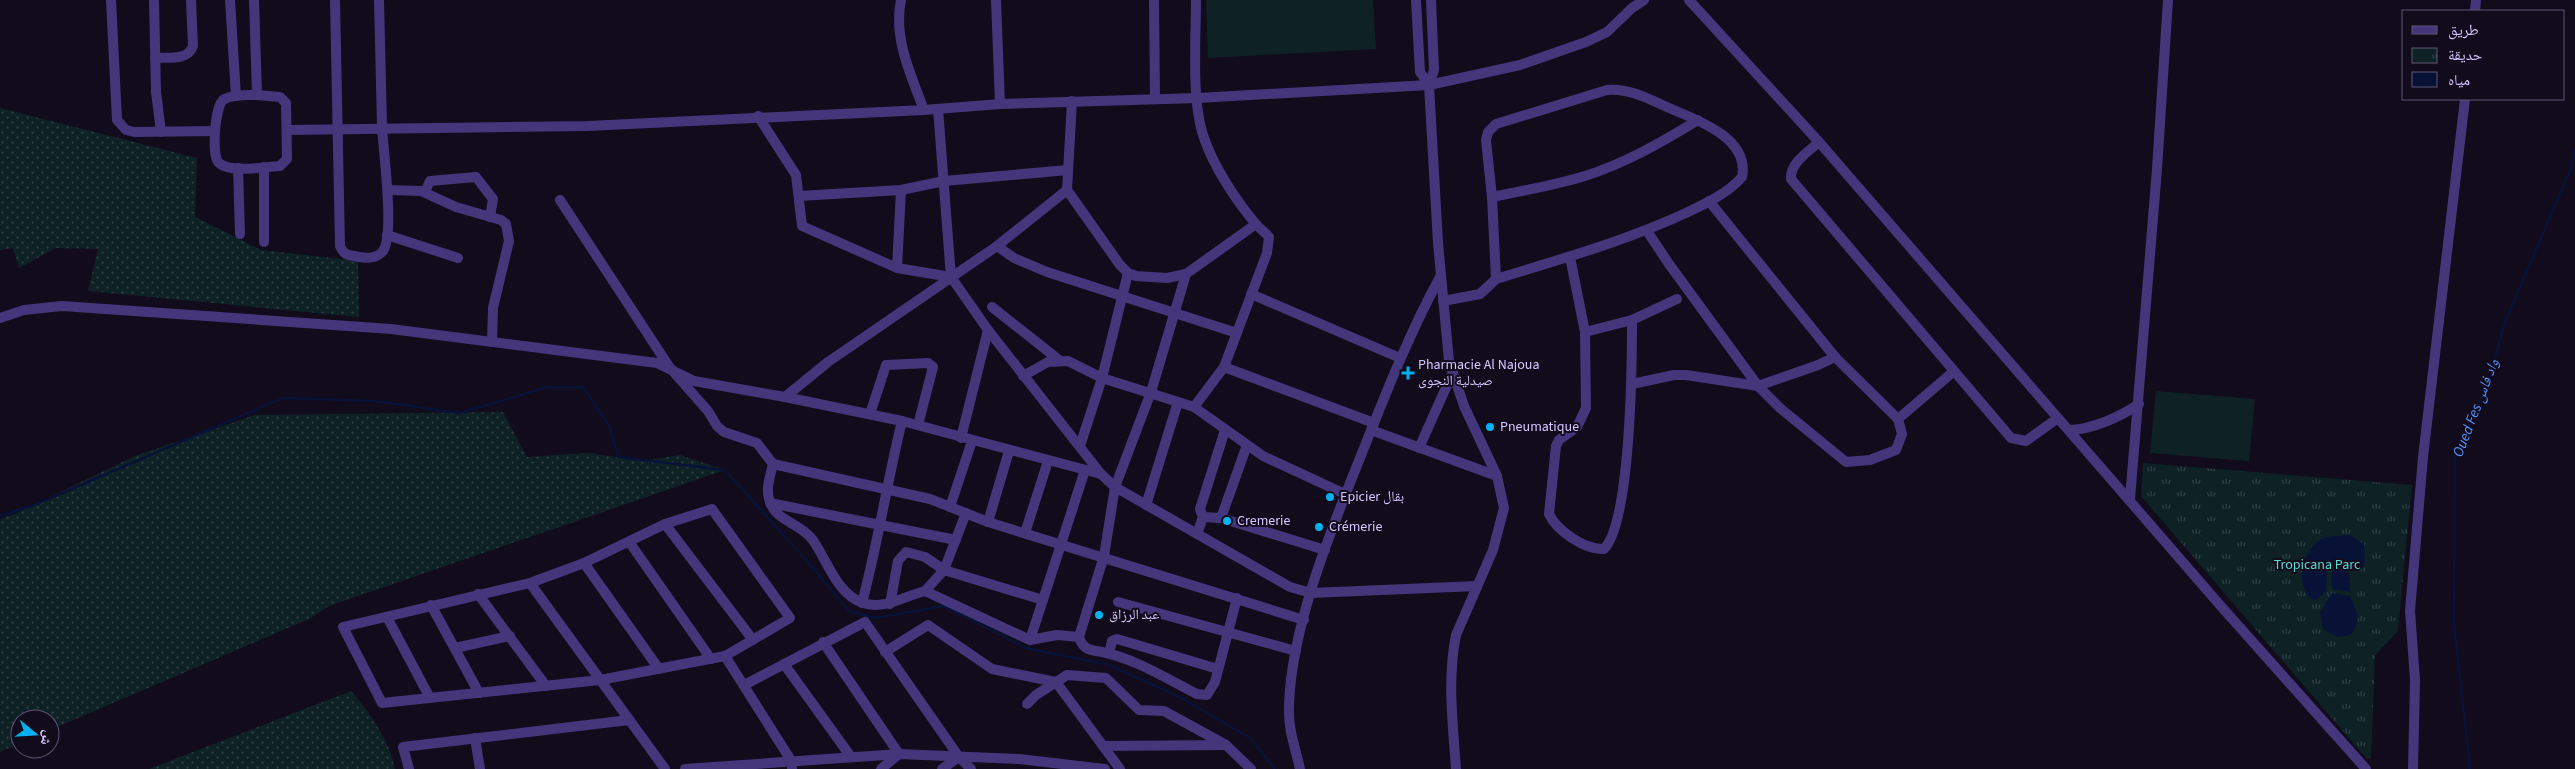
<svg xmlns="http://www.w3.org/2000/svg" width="2575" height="769" font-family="'Source Sans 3','Noto Naskh Arabic',sans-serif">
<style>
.grass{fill:url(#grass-dots)}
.park{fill:url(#park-tufts)}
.garden{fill:#0e2225}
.water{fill:#081237}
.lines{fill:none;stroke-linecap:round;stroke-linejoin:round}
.stream{stroke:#081237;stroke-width:2.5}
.minor{stroke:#44367b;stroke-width:10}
.poi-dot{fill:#01b0ef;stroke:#110b1c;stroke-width:2}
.labels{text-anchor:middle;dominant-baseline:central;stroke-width:4;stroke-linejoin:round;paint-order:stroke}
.poi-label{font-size:14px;fill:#d6c6ff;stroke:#110b1c;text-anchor:start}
.park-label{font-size:14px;fill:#54ddd1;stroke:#110b1c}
.water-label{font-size:15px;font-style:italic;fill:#5493fe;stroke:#110b1c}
</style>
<defs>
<pattern id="grass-dots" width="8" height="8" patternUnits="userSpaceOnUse" patternTransform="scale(1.25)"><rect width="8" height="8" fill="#0e2225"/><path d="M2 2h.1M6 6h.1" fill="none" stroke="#304146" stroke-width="1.8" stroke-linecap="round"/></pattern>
<pattern id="park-tufts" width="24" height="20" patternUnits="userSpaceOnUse" patternTransform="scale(1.25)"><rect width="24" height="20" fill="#0e2225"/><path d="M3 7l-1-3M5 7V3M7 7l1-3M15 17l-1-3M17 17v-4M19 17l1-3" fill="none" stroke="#304146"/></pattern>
</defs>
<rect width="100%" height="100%" fill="#110b1c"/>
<g class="grass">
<path d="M0,108L197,158L195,217L261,250L358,261L359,317L88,291L98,249L56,248L19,268L13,248L0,250Z"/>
<path d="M503,412L527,457L588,453L643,461L680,455L725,470L329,606L309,619L50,730V719H20V743L0,752V519L15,514L135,456L255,415Z"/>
<path d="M351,691C371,715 388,737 395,769H149Z"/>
</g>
<path class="park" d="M2143,463L2412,485L2398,631L2375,655L2371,758L2367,759L2141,496Z"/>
<g class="garden">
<path d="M1206,0H1373L1376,49L1208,58Z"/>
<path d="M2156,391L2255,399L2249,461L2150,453Z"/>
</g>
<g class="water">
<path d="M2350,535L2364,544L2365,561L2363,567L2357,569L2338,562C2325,571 2327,577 2326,591L2316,600L2311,599C2295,583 2302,552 2320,540C2329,535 2340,536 2350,535Z"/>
<path d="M2339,566C2354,571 2349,579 2350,592L2333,589C2331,579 2328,572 2339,566Z"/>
<path d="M2332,593L2350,596C2358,615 2362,617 2351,635L2337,637L2323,629L2320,613Z"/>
</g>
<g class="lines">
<g class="stream">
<path d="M0,516L32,506L283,398L374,401L460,413L548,387H583L610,427L618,457L725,470L808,562L849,611L876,618L943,606L1026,648L1109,665L1180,697L1250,738L1275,769"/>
<path d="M2470,769L2454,624L2455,455L2489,380L2505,322L2571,168L2575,151"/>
</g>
<g class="minor">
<path d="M111,0L117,120L126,130L134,132L214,131"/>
<path d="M154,0L156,92L161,132"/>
<path d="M230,0L236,96"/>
<path d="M254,0L257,95"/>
<path d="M335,0L340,246C343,254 347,255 354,256C364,258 376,260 383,251C395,234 383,150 382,126C381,84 380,42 379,0"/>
<path d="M901,0C893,38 911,75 924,110"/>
<path d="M996,0L1000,104"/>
<path d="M1154,0L1155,98"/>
<path d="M1416,0L1420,72L1429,85"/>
<path d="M1431,0L1434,70L1429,85L1438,243L1449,361L1464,406L1497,476L1504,508L1493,550L1456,635C1447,679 1453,725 1456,769"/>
<path d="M1689,0L1819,142L2219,604L2366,769"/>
<path d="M2475,11L2476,0"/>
<path d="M155,58C169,57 188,61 193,46L191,0"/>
<path d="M257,95L280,97L286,103L287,159L280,166C265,167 230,173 219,163C211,156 215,107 223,100C232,94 247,95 257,95Z"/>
<path d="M1072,101L1067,190L1120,265L1128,273L1136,276L1167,278L1186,274L1256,224"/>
<path d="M938,109L951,277L988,330L1101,474L1115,487L1290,587L1311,593L1477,586"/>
<path d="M758,116L796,175L802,226L897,268L951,277"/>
<path d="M288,130L588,126L924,110L1000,104L1198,98L1429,85L1520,65L1586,42L1607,32L1632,8L1644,0"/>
<path d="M1819,142C1808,152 1790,163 1791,179L2011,438L2026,441L2058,418"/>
<path d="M264,167V242"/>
<path d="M238,168L240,234"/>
<path d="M388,190L421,191L456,207L501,220L506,224L509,241L493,308L492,342"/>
<path d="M425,192L430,181L476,177L493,199L490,217"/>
<path d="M799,196L901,190L944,181L1068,170"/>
<path d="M1492,197C1523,191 1555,185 1585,176C1626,163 1662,142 1698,120"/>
<path d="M560,200L670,368L708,411L717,426L724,432L757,443L773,464C770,477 765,489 770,502C776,521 800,523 812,539C827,559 836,594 863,603C884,610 905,596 925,591L1030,640L1057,635L1079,637"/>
<path d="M1709,201L1835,357L1898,419"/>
<path d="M1647,231L1669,264L1758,386L1780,408L1846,462L1870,460L1896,450L1902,434L1898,419L1953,372"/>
<path d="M387,235L458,258"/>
<path d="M997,246L1014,258L1047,272L1237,333"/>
<path d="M1570,257L1585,332L1586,408L1577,427L1559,440L1556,446L1549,514C1557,531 1585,550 1604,549C1631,522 1632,362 1632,320"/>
<path d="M897,268L901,190"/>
<path d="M1186,274L1151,392L1115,487L1104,556L1079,637C1083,650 1090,650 1102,652C1136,659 1167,679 1197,694L1207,695L1215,682L1237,598"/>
<path d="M1251,294L1400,358"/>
<path d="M1443,301L1480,294L1496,279C1561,259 1626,241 1688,212C1707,203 1728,193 1742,177C1750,138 1697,120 1669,108C1649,99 1629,88 1607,90L1496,124L1488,132L1486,140L1492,197L1496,279"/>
<path d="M992,307L1059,360"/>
<path d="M0,318L24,310L62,306L391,329L657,363L694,381L785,397L828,362L997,246L1067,190"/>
<path d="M1585,332L1632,320L1677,299"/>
<path d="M1224,367L1374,423"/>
<path d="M1023,376L1048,362L1068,361L1102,378L1194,407L1224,367L1267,253L1269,237C1265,232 1259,228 1255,223C1235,199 1214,167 1204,138C1191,101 1196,40 1196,0"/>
<path d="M1632,384L1674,375H1686L1758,386L1818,365L1835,357"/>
<path d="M785,397L902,421L1101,474"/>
<path d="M1194,407L1263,456L1345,494"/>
<path d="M870,414L886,365L928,363L933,367L918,425"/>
<path d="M1371,430L1497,476"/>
<path d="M2070,430C2093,429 2120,417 2139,404"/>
<path d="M961,438L988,330"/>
<path d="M1080,446L1102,378L1128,273"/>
<path d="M1419,448L1453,372"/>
<path d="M773,464L930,499L988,522L1304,620"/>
<path d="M2130,499L2157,169L2168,0"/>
<path d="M770,503L956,540"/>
<path d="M1146,505L1178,402"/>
<path d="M950,507L972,441"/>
<path d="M712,509L790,618L725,656L600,680L382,703L343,627L530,583L584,563L665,524Z"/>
<path d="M1203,517L1200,509L1225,430"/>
<path d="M1221,518L1247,445"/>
<path d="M988,522L1009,451"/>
<path d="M665,524L753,640"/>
<path d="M1025,533L1048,461"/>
<path d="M1197,534L1203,517L1221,518L1325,550"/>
<path d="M630,543L711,659"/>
<path d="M584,563L659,669"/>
<path d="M530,583L665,769"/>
<path d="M925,591L944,570L966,513"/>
<path d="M478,594L546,686"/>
<path d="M1118,602L1296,651"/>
<path d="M862,603C878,543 887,482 902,421"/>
<path d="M890,604L898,561L906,552L925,557L944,570L1043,600"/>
<path d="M431,605L479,693"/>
<path d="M387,617L430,698"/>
<path d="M1030,640L1085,470"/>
<path d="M823,642L899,754L881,769"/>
<path d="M455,648L510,636"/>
<path d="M885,652L928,625L992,669L1056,682L1120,769"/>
<path d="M1109,653L1112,641L1117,639L1218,669"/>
<path d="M725,656L792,762V769"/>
<path d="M784,664L851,757"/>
<path d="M744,685L865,622L959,757L971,769"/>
<path d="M1027,704L1036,695L1067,675L1106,678L1139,710L1164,711L1226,745L1251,769"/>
<path d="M475,738L480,769"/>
<path d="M1103,746L1225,745"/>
<path d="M409,769L403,747L629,720"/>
<path d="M685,769L899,754L1019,759L1105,769"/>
<path d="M942,769L959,757"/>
<path d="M1300,769C1295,746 1288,730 1289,706C1291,627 1332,527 1362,453C1386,393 1409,334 1440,277"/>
<path d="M2413,769L2415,680L2410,611L2423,457L2465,99"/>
</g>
</g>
<g class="poi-dot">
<path d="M1405.5 365.5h5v5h5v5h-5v5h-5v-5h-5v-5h5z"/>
<circle cx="1490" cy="427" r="5"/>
<circle cx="1330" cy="497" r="5"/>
<circle cx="1227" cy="521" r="5"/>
<circle cx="1319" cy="527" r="5"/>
<circle cx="1099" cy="615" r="5"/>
</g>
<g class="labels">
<g class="poi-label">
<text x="1418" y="365">Pharmacie Al Najoua<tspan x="1418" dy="16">صيدلية النجوى</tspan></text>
<text x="1500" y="427">Pneumatique</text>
<text x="1340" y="497">Epicier بقال</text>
<text x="1237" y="521">Cremerie</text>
<text x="1329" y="527">Crémerie</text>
<text x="1109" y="615">عبد الرزاق</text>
</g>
<g class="park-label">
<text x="2317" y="565">Tropicana Parc</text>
</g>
<g class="water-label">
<text transform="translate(2476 408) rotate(-69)">Oued Fes واد فاس</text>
</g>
</g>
<rect x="2402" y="10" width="162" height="90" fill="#110b1c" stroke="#605677"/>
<rect x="2412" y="26" width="25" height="8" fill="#44367b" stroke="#605677"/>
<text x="2448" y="35" font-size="15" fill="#d6c6ff">طريق</text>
<rect x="2412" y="48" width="25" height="15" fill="url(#park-tufts)" stroke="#605677"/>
<text x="2448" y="60" font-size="15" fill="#d6c6ff">حديقة</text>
<rect x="2412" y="72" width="25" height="15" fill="#081237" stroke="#605677"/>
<text x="2448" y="85" font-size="15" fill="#d6c6ff">مياه</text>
<g transform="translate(35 734) rotate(108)"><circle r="24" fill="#110b1c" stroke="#605677"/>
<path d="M0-4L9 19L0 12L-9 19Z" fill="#01b0ef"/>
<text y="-8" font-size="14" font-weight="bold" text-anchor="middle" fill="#d6c6ff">ش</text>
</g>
</svg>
